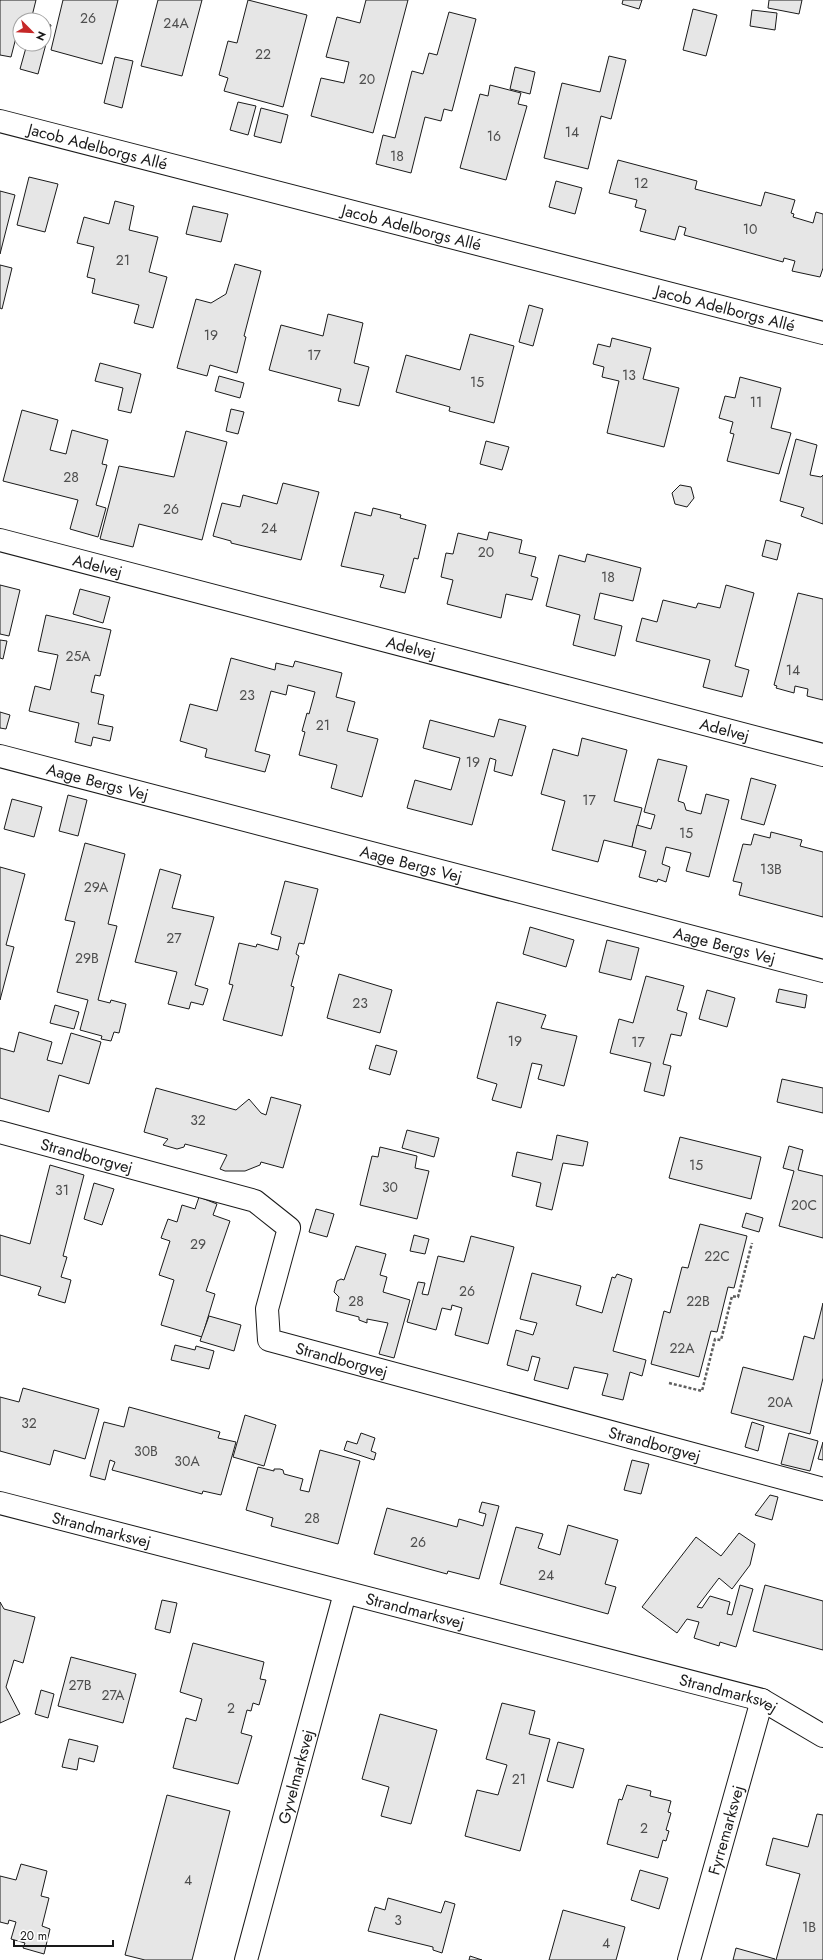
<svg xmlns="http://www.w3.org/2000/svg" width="823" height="1960" font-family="Jost,sans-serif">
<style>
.building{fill:#e6e6e6;stroke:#1a1a1a}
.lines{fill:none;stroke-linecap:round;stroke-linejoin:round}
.minor-casing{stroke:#1a1a1a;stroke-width:24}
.path{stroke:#5f5f5f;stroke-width:2.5;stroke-dasharray:3 2;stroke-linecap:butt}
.minor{stroke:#fff;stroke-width:22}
.labels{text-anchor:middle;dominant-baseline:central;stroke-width:3;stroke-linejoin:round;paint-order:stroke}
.number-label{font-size:14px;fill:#4d4d4d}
.street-label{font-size:16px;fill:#1a1a1a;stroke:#fff}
</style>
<rect width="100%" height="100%" fill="#fff"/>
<g class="building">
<path d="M0,0H36L31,20L21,18L11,57L0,55Z"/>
<path d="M63,0H118L102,64L51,50Z"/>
<path d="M158,0H202L182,76L141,66Z"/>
<path d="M248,0L307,15L283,107L224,91L228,78L219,75L228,41L237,43Z"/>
<path d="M366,0H408L373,133L311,116L321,78L344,83L349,62L326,57L337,17L360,23Z"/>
<path d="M623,0H642L639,9L622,4Z"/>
<path d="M769,0H802L799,14L768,8Z"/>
<path d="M693,9L717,15L706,56L683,50Z"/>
<path d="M752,10L777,13L775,30L750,26Z"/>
<path d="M449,12L476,19L452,111L444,109L441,121L425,117L411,173L376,164L383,135L395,138L412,71L423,74L429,53L437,55Z"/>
<path d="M44,23L51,25L38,74L20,69L27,44H44Z"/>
<path d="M609,56L626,60L611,119L601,116L588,169L544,158L562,83L600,92Z"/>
<path d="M115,57L133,61L122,108L104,103Z"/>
<path d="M515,67L535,72L530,94L510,89Z"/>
<path d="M490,85L521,93L518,104L527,106L506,180L460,168L480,94L488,96Z"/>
<path d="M238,102L256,106L248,135L230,130Z"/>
<path d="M261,108L288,115L281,143L254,136Z"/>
<path d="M618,160L697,181L695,189L761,206L765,192L795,200L791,213L794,214L793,217L813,223L816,212L823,214V268L820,277L792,271L795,261L784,258L783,262L684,235L686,228L679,226L675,240L640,231L646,210L635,207L637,200L609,193Z"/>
<path d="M29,177L58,184L45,232L17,225Z"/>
<path d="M556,181L582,188L575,214L549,207Z"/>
<path d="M0,191L15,195L0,254Z"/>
<path d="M115,201L134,206L129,230L158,237L149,272L167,277L153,328L134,323L139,305L92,293L95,279L87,277L94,247L77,243L84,217L109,224Z"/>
<path d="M193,206L228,214L221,242L186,234Z"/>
<path d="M235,264L261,271L244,336L246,337L237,373L210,365L207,376L177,368L196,299L211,303L226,294Z"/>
<path d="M0,265L12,268L2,309L0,308Z"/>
<path d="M529,305L543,309L533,346L519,342Z"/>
<path d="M328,314L363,323L354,363L369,367L359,406L338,401L341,389L269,370L281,325L323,336Z"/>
<path d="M470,334L514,346L494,423L449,411L450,407L396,392L406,355L460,370Z"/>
<path d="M612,338L651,348L643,379L679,388L664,447L607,433L619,381L602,377L604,367L593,364L598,344L610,347Z"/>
<path d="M100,363L141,374L131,413L118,410L123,388L95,381Z"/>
<path d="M219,376L244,383L240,398L215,391Z"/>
<path d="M740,377L781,388L771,428L791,433L779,474L727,461L734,434L730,433L733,422L719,418L725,396L735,398Z"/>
<path d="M231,409L244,412L238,434L226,431Z"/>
<path d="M22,410L58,420L50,450L66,454L72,430L108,440L102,464L107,465L96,505L106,508L98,537L70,529L78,500L3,481Z"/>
<path d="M186,431L227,442L202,540L139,524L133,547L100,539L119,466L174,477Z"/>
<path d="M796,439L817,445L810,475L821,477L823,475V524L801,516L804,508L780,501Z"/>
<path d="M486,441L509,447L502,470L480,464Z"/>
<path d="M283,483L319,492L301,560L231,543V541L213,536L222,503L240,507L243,495L277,504Z"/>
<path d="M680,485L691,487L694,498L687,507L675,504L672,493Z"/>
<path d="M373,508L401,515L400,518L426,525L418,559L414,558L405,593L380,587L384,575L341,566L355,512L371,516Z"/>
<path d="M489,532L522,540L519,553L536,557L531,576L538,578L532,600L506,594L501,618L447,604L453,580L441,577L446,553L453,554L458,533L487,540Z"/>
<path d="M766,540L781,544L777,560L762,556Z"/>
<path d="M587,554L641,568L633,601L600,593L594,619L622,626L615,656L573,645L580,615L546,606L559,555L585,562Z"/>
<path d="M0,585L20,590L9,636L0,634Z"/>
<path d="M726,585L754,593L735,666L749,670L742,697L703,687L710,660L636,641L642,618L657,622L663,600L696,608L698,603L720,608Z"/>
<path d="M80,589L110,597L103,623L73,614Z"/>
<path d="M798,593L823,599V700L807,696L808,689L795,686L794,693L776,688L777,686L774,685Z"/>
<path d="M46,615L111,630L100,676L95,675L91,692L104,695L98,724L113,727L110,741L93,737L91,746L75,742L79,723L29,711L35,686L50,690L58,655L38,651Z"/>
<path d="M0,640L7,641L3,659L0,658Z"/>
<path d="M231,658L275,670L276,663L293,667L295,661L342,673L336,697L355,702L347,731L378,739L362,797L331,788L337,765L299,755L305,732L302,731L307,713L309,714L315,692L288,685L286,695L271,691L255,751L270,755L265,772L205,757L207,749L180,741L190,704L217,711Z"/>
<path d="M0,712L10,715L6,729L0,728Z"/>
<path d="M499,719L526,726L512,776L494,771L496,760L490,758L472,825L407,808L415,780L451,790L460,758L423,748L430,720L494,737Z"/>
<path d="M582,738L627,750L614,801L642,808L632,847L604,840L598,862L552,850L565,801L541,794L553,749L578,756Z"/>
<path d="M658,759L687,766L678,801L684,803L686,810L701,814L706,794L729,800L709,877L686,871L691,853L666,847L662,864L670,867L666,882L658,879L657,882L639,877L646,851L632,847L637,825L651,829L655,815L644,812Z"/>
<path d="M751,778L776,785L764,825L741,819Z"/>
<path d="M68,795L87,800L78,836L59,831Z"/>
<path d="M12,799L42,807L34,837L4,829Z"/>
<path d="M771,832L802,840L800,846L823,852V917L739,895L742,883L733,881L743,844L751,845L754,834L770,838Z"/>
<path d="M85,843L125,854L108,924L117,926L98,1000L110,1003L111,1000L126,1004L119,1033L114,1032L111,1041L101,1039L102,1036L80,1030L88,1000L57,992L75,922L65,920Z"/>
<path d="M0,867L25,874L6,945L14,947L0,1000Z"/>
<path d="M160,869L181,875L172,908L214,917L195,985L208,989L203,1005L191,1002L189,1009L168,1004L177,972L135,962Z"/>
<path d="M285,881L318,889L304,944L299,943L296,954L299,956L291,986L294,987L282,1036L223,1020L233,985L229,984L239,943L256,947L257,944L278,950L281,937L271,934Z"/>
<path d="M530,927L574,940L566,967L523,954Z"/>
<path d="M607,940L639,948L631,980L599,972Z"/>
<path d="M339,974L392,990L380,1033L327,1018Z"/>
<path d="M646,976L684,986L677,1010L687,1013L681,1036L671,1034L663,1064L671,1066L664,1096L644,1091L651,1063L610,1053L619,1019L633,1023Z"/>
<path d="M779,989L807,995L805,1008L776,1002Z"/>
<path d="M707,990L735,998L727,1027L699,1019Z"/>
<path d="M497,1002L546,1015L541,1028L577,1036L564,1086L538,1079L542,1065L532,1063L521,1108L492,1100L497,1084L477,1078Z"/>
<path d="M55,1005L79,1012L74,1029L50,1023Z"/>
<path d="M19,1032L52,1042L47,1060L62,1064L71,1033L101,1042L89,1084L59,1075L49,1112L0,1098V1048L14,1052Z"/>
<path d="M376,1045L397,1051L390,1075L369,1069Z"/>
<path d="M782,1079L823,1088V1113L777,1102Z"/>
<path d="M156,1088L236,1110L249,1099L261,1113L266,1115L271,1097L301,1105L283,1168L261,1162L260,1165L245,1171H225L220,1169L227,1155L185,1144L184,1147L177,1149L163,1145L168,1139L144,1132Z"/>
<path d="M407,1130L439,1138L434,1157L402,1148Z"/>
<path d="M557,1135L588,1142L583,1166L563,1163L552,1210L536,1206L541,1183L512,1176L517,1152L552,1160Z"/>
<path d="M680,1137L761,1157L751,1199L669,1178Z"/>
<path d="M789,1146L803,1150L798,1170L823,1176V1238L779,1226L794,1171L783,1168Z"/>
<path d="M380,1147L417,1156L415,1168L429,1171L417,1219L360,1205L372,1156L378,1157Z"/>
<path d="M50,1165L84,1175L63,1256L67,1257L61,1277L71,1280L65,1303L38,1295L41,1287L0,1275V1235L30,1244Z"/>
<path d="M94,1183L114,1189L102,1225L84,1219Z"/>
<path d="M199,1197L217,1204L213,1215L230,1221L206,1291L215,1294L202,1337L161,1325L174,1280L159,1275L170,1241L161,1238L168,1219L177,1222L182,1205L195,1209Z"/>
<path d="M316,1209L334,1214L327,1237L309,1232Z"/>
<path d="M746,1213L763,1218L759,1232L742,1227Z"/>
<path d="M700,1224L747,1236L734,1288L728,1287L717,1332L711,1331L699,1377L651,1364L664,1311L670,1313L682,1267L688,1268Z"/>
<path d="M414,1235L429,1239L425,1254L410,1251Z"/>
<path d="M471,1236L514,1247L488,1344L455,1335L462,1308L452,1305L451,1310L442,1308L436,1330L407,1322L418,1282L425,1283L422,1294L428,1295L438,1256L464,1262Z"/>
<path d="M356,1246L386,1254L380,1275L387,1277L383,1292L410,1300L394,1358L379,1354L388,1323L367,1319V1323L359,1320V1317L336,1311L339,1297L334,1292L337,1281L341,1279L344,1280Z"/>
<path d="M532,1273L581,1286L576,1305L602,1313L612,1277L615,1278L617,1274L632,1279L613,1351L646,1360L642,1376L630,1372L623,1400L602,1395L608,1374L574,1367L568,1389L534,1380L540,1358L532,1356L528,1371L507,1365L516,1330L533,1335L537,1323L520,1319Z"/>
<path d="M823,1303V1378L810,1434L731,1413L743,1367L793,1380L804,1336L814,1339Z"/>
<path d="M209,1316L241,1325L234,1351L200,1341Z"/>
<path d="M175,1345L195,1350L196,1346L214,1351L209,1369L171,1360Z"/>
<path d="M23,1388L99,1409L85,1459L54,1450L50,1465L0,1451V1397L19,1402Z"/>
<path d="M129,1407L220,1432L218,1438L236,1442L221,1495L203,1491L202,1494L112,1470L115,1462L110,1460L105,1480L90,1476L104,1422L124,1427Z"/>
<path d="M245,1415L276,1425L264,1466L233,1457Z"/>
<path d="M752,1422L764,1426L758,1451L745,1447Z"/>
<path d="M361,1433L375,1438L371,1451L376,1453L374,1460L344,1450L347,1441L357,1444Z"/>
<path d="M789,1433L818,1441L810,1471L781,1464Z"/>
<path d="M823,1442V1460L818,1459Z"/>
<path d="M320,1450L360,1461L338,1544L271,1526L273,1518L246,1510L258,1467L274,1471V1469H280L283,1470L284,1474L303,1479L300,1490L309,1492Z"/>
<path d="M632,1460L649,1464L641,1494L624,1490Z"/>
<path d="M770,1495L778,1497L772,1520L755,1515Z"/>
<path d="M482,1502L499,1506L479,1579L448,1571L447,1574L374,1554L387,1508L457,1527L459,1519L483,1526L486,1514L479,1512Z"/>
<path d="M568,1525L618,1540L605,1584L616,1587L608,1614L500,1584L516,1527L543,1534L538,1548L560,1555Z"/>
<path d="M739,1533L755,1544L750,1565L732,1589L719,1578L697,1607L702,1608L710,1596L730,1602L727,1614L732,1615L740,1585L753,1589L736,1647L720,1642L719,1646L694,1638L699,1622L687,1619L677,1633L642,1607L696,1537L721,1556Z"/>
<path d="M765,1585L823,1601V1650L753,1631Z"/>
<path d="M162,1600L177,1603L170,1633L155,1629Z"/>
<path d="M0,1602L4,1609L35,1617L23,1663L14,1660L6,1687L20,1714L0,1723Z"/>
<path d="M193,1643L264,1662L260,1679L266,1680L259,1705L253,1703L251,1711L247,1710L241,1733L252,1736L238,1784L173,1768L186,1718L196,1721L202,1699L180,1692Z"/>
<path d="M71,1657L136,1674L123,1723L58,1706Z"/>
<path d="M41,1690L54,1694L48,1718L35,1714Z"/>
<path d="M502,1703L535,1711L529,1734L550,1739L520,1851L465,1836L477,1790L498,1795L507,1765L486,1759Z"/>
<path d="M380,1714L437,1730L411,1824L381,1816L389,1787L362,1779Z"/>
<path d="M69,1739L98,1746L94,1762L79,1758L77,1770L62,1767Z"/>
<path d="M558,1742L584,1749L573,1788L547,1781Z"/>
<path d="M627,1785L651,1791L650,1796L671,1801L668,1812L671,1813L666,1830L669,1831L666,1841L663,1840L658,1858L607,1844L619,1799L622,1800Z"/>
<path d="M167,1795L230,1811L192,1960H145L125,1955Z"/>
<path d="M817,1814L823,1815V1960H776L800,1874L766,1865L773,1838L808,1847Z"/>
<path d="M21,1864L47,1871L41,1896L49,1898L42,1926L50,1929L44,1954L23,1948L25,1943L11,1939L16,1922L9,1920L8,1924L0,1922V1876L16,1880Z"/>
<path d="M640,1870L668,1878L659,1909L631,1900Z"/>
<path d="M388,1898L441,1913L445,1901L455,1904L442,1953L433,1950V1947L368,1931L375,1907L385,1910Z"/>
<path d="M563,1910L625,1927L616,1960H549Z"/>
<path d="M736,1948L775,1959V1960H733Z"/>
<path d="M470,1956L482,1960H469Z"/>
</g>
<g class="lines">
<defs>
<g id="minor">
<path id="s1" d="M0,121L823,333"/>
<path id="s2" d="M0,540L823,755"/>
<path id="s3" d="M0,756L823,971"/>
<path id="s4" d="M0,1132L255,1201L289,1228L267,1309L269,1340L823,1489"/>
<path id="s5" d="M0,1503L762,1700L823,1736"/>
<path id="s6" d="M246,1960L345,1593"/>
<path id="s7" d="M689,1960L762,1700"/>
</g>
</defs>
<use href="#minor" class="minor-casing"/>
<path class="path" d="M669,1383L702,1391L715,1339L721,1340L732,1296L738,1297L752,1243"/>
<use href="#minor" class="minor"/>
</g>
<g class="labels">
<g class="number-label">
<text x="88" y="18">26</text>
<text x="176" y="23">24A</text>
<text x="263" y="54">22</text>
<text x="367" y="79">20</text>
<text x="572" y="132">14</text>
<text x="494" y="136">16</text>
<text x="397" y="156">18</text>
<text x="641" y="183">12</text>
<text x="750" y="229">10</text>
<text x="123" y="260">21</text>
<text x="211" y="335">19</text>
<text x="314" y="355">17</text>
<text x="629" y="375">13</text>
<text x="477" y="382">15</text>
<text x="756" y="402">11</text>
<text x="71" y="477">28</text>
<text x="171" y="509">26</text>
<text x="269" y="528">24</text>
<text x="486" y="552">20</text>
<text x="608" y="577">18</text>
<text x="78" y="656">25A</text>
<text x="793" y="670">14</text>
<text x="247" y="695">23</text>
<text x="323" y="725">21</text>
<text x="473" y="762">19</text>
<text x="589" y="800">17</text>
<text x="686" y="833">15</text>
<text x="771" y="869">13B</text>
<text x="96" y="887">29A</text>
<text x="174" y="938">27</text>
<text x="87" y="958">29B</text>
<text x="360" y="1003">23</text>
<text x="515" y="1041">19</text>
<text x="638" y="1042">17</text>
<text x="198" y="1120">32</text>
<text x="696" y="1165">15</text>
<text x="390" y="1187">30</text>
<text x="62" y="1190">31</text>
<text x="804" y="1205">20C</text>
<text x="198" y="1244">29</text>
<text x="717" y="1256">22C</text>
<text x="467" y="1291">26</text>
<text x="356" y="1301">28</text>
<text x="698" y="1301">22B</text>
<text x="682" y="1348">22A</text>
<text x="780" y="1402">20A</text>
<text x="29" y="1423">32</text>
<text x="146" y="1451">30B</text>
<text x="187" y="1461">30A</text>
<text x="312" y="1518">28</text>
<text x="418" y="1542">26</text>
<text x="546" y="1575">24</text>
<text x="80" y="1685">27B</text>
<text x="113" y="1695">27A</text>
<text x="231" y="1708">2</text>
<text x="519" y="1779">21</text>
<text x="644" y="1828">2</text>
<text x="188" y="1880">4</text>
<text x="398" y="1920">3</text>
<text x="809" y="1927">1B</text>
<text x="606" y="1943">4</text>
</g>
<g class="street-label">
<text stroke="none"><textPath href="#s1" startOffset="101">Jacob Adelborgs Allé</textPath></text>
<text stroke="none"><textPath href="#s1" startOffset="425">Jacob Adelborgs Allé</textPath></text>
<text stroke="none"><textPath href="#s1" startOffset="749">Jacob Adelborgs Allé</textPath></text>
<text stroke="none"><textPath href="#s2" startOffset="101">Adelvej</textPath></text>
<text stroke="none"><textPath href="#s2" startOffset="425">Adelvej</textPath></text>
<text stroke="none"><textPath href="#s2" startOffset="749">Adelvej</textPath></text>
<text stroke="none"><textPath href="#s3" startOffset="101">Aage Bergs Vej</textPath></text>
<text stroke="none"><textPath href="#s3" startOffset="425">Aage Bergs Vej</textPath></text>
<text stroke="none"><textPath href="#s3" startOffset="749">Aage Bergs Vej</textPath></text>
<text stroke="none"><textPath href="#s4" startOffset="90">Strandborgvej</textPath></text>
<text stroke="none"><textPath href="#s4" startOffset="498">Strandborgvej</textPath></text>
<text stroke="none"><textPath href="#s4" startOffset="822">Strandborgvej</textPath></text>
<text stroke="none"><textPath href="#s5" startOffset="105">Strandmarksvej</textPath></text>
<text stroke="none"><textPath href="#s5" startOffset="429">Strandmarksvej</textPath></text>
<text stroke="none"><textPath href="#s5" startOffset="753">Strandmarksvej</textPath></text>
<text stroke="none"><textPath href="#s6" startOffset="190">Gyvelmarksvej</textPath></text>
<text stroke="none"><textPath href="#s7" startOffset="135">Fyrremarksvej</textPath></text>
</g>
</g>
<g transform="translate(32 32) rotate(114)"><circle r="19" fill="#ffffff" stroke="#a3a3a3"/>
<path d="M0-3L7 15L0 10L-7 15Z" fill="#c62828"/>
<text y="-6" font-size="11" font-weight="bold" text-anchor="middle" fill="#1a1a1a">N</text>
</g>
<path d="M14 1940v6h99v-6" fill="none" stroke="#1a1a1a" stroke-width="2"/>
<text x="20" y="1940" font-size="12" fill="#1a1a1a" stroke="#ffffff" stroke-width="3" paint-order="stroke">20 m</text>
</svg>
